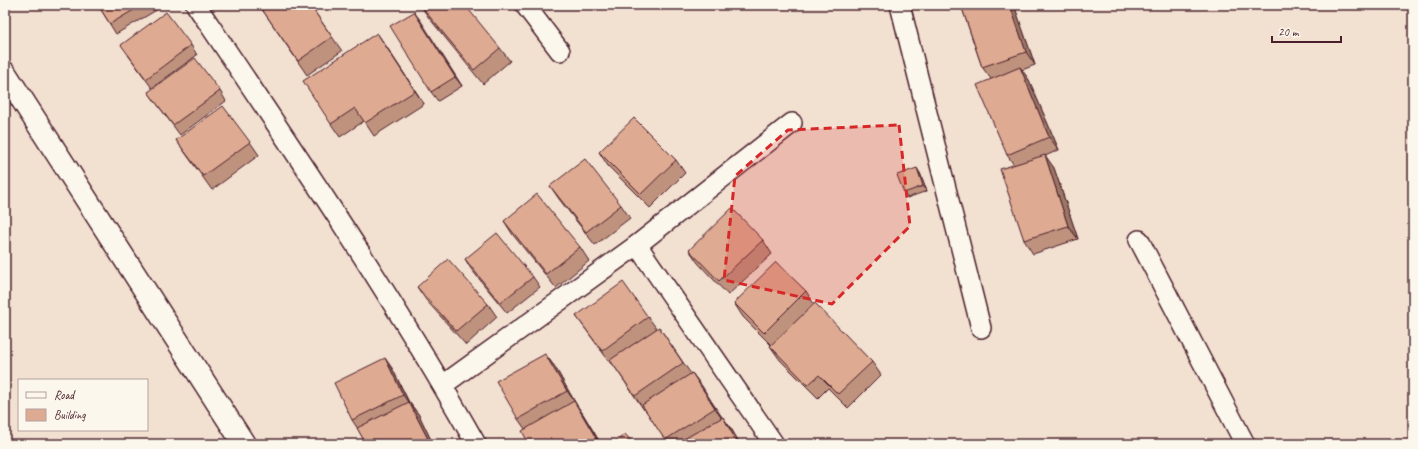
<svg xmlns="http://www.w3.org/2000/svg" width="1418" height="449" font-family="Caveat,sans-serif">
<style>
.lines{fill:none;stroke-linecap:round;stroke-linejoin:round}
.street-casing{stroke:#4a1f2b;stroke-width:22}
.secondary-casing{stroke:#4a1f2b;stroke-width:25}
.street{stroke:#fbf7ec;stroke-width:19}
.secondary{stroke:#fbf7ec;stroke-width:22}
.wall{fill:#bf927e;stroke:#4a1f2b}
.shaded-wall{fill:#9b7766;stroke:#4a1f2b}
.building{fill:#deaa92;stroke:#4a1f2b}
.marked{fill:#d62828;fill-opacity:0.2;stroke:#d62828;stroke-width:3;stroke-dasharray:8 5;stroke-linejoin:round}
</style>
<rect width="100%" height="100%" fill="#f2e0d1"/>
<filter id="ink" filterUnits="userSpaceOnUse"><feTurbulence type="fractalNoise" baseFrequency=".025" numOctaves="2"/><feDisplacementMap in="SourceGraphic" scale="8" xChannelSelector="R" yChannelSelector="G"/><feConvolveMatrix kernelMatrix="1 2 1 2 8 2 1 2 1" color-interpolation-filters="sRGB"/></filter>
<g filter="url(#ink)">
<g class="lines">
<defs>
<g id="street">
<path d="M196,5C293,149 391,293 476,444"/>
<path d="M525,5L560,51"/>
<path d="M900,5L981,328"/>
<path d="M1139,240L1245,444"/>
<path d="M637,245L774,444"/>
<path d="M443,385L637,245L792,123"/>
</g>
<path id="secondary" d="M5,73L244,444"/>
</defs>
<use href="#street" class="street-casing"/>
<use href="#secondary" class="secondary-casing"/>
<use href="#street" class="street"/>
<use href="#secondary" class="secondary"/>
</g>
<g class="wall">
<path d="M98,5H165L116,34Z"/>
<path d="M259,5H310L342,51L307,75Z"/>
<path d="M420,5L500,48L510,61L483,84L429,18Z"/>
<path d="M961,5H1014L1035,65L1022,70L1029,80L1059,150L1045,156L1054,168L1078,239L1033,254L1024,240L1014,165L1007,155L991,79L982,67Z"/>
<path d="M414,12L462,86L438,101L431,92Z"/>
<path d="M191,45L197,55L152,88L128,55Z"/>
<path d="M386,46L424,104L374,136L364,121L340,137L331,124Z"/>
<path d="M220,91L226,101L180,135L148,92Z"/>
<path d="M176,140L250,142L259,155L212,190Z"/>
<path d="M599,152L676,160L685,173L650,208L608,166Z"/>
<path d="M920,173L927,191L907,198L904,193Z"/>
<path d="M550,186L621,205L630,218L595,245L559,199Z"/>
<path d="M504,221L580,247L589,261L556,288L513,235Z"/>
<path d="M763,240L772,254L728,295L698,263L689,250Z"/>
<path d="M465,259L533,277L540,287L507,313L471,269Z"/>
<path d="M417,287L488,304L497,317L466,345L426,300Z"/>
<path d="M806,291L814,304L872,362L881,375L848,408L828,388L818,398L780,360L770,346L771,345L743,317L734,303Z"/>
<path d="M576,316L648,317L657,329L659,327L691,374L692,373L722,417L732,430L740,444H668L645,409L644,410L612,363L611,364Z"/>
<path d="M545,354L555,367L576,404L583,414L601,444H529L525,429L518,419Z"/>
<path d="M392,368L409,402L419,415L433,444H366L358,429L352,420Z"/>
</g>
<g class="shaded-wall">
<path d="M1010,5H1014L1035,65L1026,52Z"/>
<path d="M414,12L421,21L462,86L455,77Z"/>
<path d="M377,33L386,46L424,104L415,91Z"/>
<path d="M1020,67L1029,80L1059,150L1049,137Z"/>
<path d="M1045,155L1054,168L1078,239L1068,226Z"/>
<path d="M917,168L920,173L927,191L923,186Z"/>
<path d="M545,354L555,367L576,404L583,414L601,444H600L596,438L575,402L567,391Z"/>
<path d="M385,358L392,368L410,405L403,395Z"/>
<path d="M692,373L702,386L724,422L715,408Z"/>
<path d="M409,402L419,415L433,444H431L429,441Z"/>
<path d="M723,417L732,430L740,444H738Z"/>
</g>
<g class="building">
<path d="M98,5H142L110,24Z"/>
<path d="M259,5H310L332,37L298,61Z"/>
<path d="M420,5H465L500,48L474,70Z"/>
<path d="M961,5H1010L1026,52L982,67Z"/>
<path d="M166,12L191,45L146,79L121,45Z"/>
<path d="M414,12L455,77L431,92L390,26Z"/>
<path d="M377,33L415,91L365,123L355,108L331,124L303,81Z"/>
<path d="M195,58L220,91L173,125L148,92Z"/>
<path d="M1020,67L1049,137L1007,155L977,85Z"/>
<path d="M223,106L250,142L203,176L176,140Z"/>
<path d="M634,118L676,160L641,194L599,152Z"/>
<path d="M1045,155L1068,226L1024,240L1000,169Z"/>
<path d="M585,159L621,205L586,232L550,186Z"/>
<path d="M917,168L923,186L904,193L897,175Z"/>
<path d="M537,194L580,247L546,274L504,221Z"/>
<path d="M732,208L763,240L719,281L689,250Z"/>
<path d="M497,233L533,277L500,303L465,259Z"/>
<path d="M448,259L488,304L456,331L417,287Z"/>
<path d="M776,262L806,291L764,333L734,303Z"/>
<path d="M623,282L648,317L602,351L576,316Z"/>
<path d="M815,303L872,362L838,394L819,375L808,385L770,346Z"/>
<path d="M659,327L683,363L635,396L610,360Z"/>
<path d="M545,354L567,391L518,419L496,381Z"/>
<path d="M385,358L403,395L352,420L334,383Z"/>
<path d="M692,373L715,408L665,440L642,405Z"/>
<path d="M574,401L596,438L586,444H529L522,431Z"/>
<path d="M409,402L429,441L424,444H366L357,428Z"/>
<path d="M723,417L738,444H675Z"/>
<path d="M625,434L634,444H613Z"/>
</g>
</g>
<path class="marked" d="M899,125L910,226L832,304L724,280L735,176L788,130Z"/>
<rect width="1418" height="449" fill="none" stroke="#fbf7ec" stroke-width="20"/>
<rect x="10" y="10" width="1398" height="429" fill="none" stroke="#4a1f2b" stroke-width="1.5" filter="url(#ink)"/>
<rect x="18" y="379" width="130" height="52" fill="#fbf7ec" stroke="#b4a19f"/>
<rect x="26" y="392" width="20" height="6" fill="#fbf7ec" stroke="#b4a19f"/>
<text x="54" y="399" font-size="12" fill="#4a1f2b">Road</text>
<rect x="26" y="409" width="20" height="12" fill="#deaa92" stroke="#b4a19f"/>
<text x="54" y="419" font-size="12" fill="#4a1f2b">Building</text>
<path d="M1272 36v6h69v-6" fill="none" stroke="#4a1f2b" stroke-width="2"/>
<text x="1278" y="36" font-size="12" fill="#4a1f2b" stroke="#fbf7ec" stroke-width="3" paint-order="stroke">20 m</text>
</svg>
